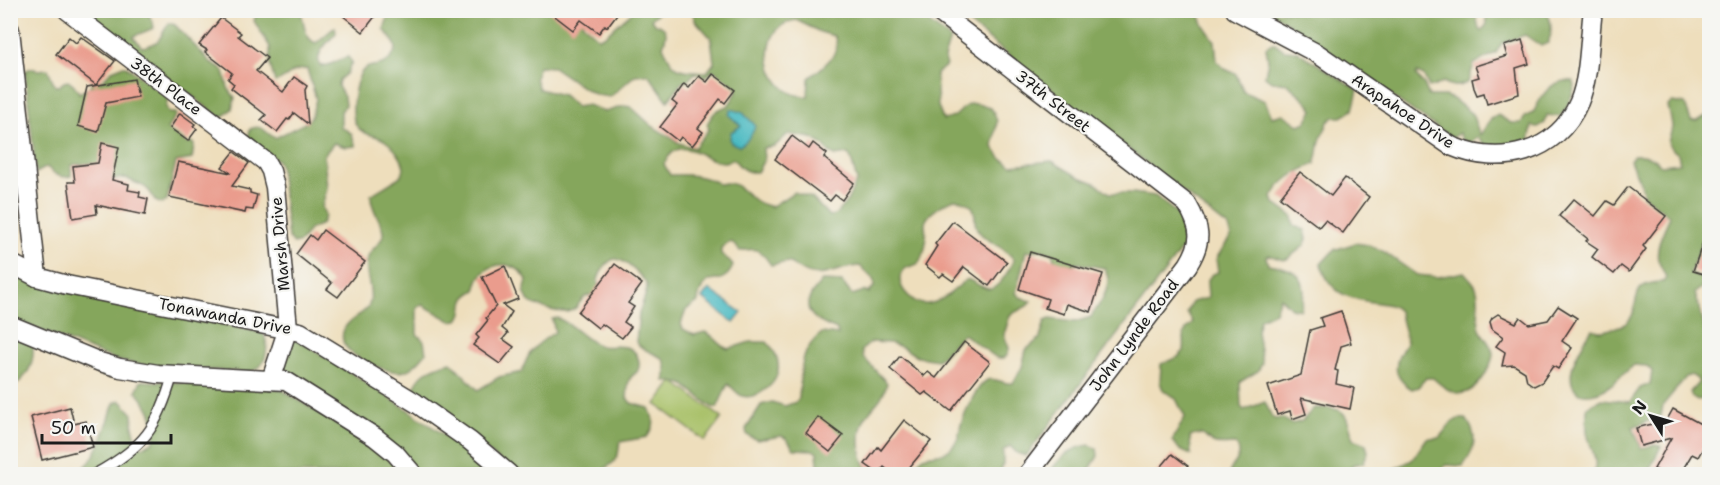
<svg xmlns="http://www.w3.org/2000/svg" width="1720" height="485" font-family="'Shantell Sans',sans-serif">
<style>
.green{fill:#a7c066;stroke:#626e41;stroke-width:1.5}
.forest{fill:#85a65b;stroke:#50613c;stroke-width:1.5;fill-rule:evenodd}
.water{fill:#4ab9c1;stroke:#336a6e;stroke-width:1.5}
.building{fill:#ea9c8d}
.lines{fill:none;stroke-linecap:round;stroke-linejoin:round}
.service-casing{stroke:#3c3934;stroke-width:12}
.minor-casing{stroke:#3c3934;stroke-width:21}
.service{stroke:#fff;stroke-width:9}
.minor{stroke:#fff;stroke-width:18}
.labels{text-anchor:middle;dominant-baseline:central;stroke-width:4.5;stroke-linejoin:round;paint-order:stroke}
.street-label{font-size:16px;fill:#1c1c1c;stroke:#f6f6f2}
</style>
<rect width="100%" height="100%" fill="#f6f6f2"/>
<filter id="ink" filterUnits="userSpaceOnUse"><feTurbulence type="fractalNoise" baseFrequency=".0167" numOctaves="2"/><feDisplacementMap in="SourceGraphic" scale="12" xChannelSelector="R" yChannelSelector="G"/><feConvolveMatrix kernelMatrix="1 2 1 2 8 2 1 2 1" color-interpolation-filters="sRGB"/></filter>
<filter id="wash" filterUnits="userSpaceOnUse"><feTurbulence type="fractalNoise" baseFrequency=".008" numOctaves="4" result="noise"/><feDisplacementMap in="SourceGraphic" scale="24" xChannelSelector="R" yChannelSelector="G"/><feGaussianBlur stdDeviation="1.35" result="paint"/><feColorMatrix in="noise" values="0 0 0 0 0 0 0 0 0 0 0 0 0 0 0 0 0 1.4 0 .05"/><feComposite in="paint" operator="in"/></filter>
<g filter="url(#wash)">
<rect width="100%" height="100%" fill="#eedebc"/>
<path class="green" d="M673,381L722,418L705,441L656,404Z"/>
<g class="forest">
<path d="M969,10L1198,11L1203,24L1215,41L1217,61L1225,69L1236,74L1244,92L1265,101L1272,117L1283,114L1299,125L1306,122L1313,110C1308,98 1295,93 1287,83L1271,81L1265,76L1268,60L1266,47L1272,43H1275L1284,50L1297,51L1358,90L1353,110L1342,117H1334L1328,122C1327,128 1324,130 1322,135C1318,144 1319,155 1315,164C1297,171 1281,180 1272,197L1274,203L1293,217L1294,226L1305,230L1307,239L1304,246L1287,259L1283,260L1269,255L1266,257L1268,264C1298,268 1311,280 1300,310L1291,308L1280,297L1275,312L1260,319L1257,331L1262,363L1258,371L1240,382L1241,407L1244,410L1265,402L1272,417L1275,419L1282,418L1291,424L1302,421L1314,408C1343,408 1346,408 1353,439L1366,444L1368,452L1363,463L1352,465L1350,474H1229C1232,462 1246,457 1235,444C1229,444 1218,446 1213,443C1202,437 1207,431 1190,437L1191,455L1180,450L1172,441L1185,417L1176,399L1163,390L1160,382L1161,364L1178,357L1184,351C1186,336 1179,334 1193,323L1187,313L1192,302L1208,298L1207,282L1211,275L1218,272L1216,259L1231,236L1229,228L969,24Z"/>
<path d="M80,11H154L149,16L153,22L154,28L134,36V38L142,47C163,43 158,38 169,23L175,25L211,63L224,71L228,88L235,98L232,109L221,118Z"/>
<path d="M257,11H300C306,22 302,37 316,43L335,27L336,33C328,42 314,54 320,66C330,67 338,59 348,57L352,62L347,73L339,80L338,86L344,97L345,105L341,112V127L351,133L356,146L345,147L334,143L324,155L327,188L322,207L325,215L322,224L310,229L300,242L294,244L288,238L280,167L277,160L248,139L250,129C262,123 265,133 275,138L307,122L311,117L316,99L307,69C288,69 290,79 275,82L270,65V47L254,21Z"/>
<path d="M390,11H587V15L582,23L599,38L604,36L633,11H660L651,19L655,24C669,27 667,35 663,46C674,73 680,70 707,72L714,63L711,38L695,20L692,11H914L950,39L944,58L947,65L936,74L938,106L943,120C968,118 956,93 992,109L997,121L993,147L1001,158L1011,165L1052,161L1077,176L1095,183L1110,193H1133L1155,196L1181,217L1187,233L1184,246L1026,456L1017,453L1010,446L1003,451V463L1001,472L991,474H908C913,469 918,460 924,457C933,453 942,456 950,449C958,442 959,434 961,424C965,412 976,387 987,380C994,376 1004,385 1013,383L1022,367L1026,350L1040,338L1045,321L1050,319L1075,322L1091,317C1100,303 1115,284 1104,268L1076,263L1058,271L1055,266L1053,254L1041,250L1026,251L1016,293L1020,297L1031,301L1027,306L1010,315L1004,335L1009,348L1008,354L1004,358H997L963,334L938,360L918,357L902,347L890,343L871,342L862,350L863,357L887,383C882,403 872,405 864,420C857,436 859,464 873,474H819L817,453L813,450L794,449L787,439L782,436L757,440L747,435L746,429L761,405L772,402L785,406L796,402L799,398C801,372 799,350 822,333L838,335L837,330C824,325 801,315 810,297C813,291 818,286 822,281L842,282L852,295L864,291L869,293L875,285L873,279L860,266C828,268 820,287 789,262L771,265C760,250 760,247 740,251L732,242L726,244L721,248V254L730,261L733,266C728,278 721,280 708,281C702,287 698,293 698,302L686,310L681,324L683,329L694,335L705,332C715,336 719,345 728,349L750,342H767C784,360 782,381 760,393C754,396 749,398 742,396C737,394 732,387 728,384L717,408L712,407L683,384L665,381C671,347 650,360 636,342C637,333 638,323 639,314C641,305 647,295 647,286C646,279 624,259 616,259C607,259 597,276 598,284C599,288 601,294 603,298C576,288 585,309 567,312C554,313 541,307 529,302L524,292L527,280C513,254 477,264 476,290C454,302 469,307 458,320L451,321L423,305L417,307V334L424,341L426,353C420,360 414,368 405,371C390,376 346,356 343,341C338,319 368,316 370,302C373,287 363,272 368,257C371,248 383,243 383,234C383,221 370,210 371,195C379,189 398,180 402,174C409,164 393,146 384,140C374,134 363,136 356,125C350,115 354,90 358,79C365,60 376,70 388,61C392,58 394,53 396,49L395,44L384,29ZM796,20L820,32L834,36C844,53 821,68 809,78L808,96C767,100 752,27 796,20ZM539,66L553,67L585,89L597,95L610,97L635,75L648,74L668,101L682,82L687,81L695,73L706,77L713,70L735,86L737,92L728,106C716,109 713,113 707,124L709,129L694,148L679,143L652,126L631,107L624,106L605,112L588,105L576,107L563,95L539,89L535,78ZM788,134L812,138L822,144L830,153L835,156L848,154L851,159L857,181L847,201L835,215L829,216L812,198L794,192L771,207C766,205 760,204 756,201C744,193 736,179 720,184C702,175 689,174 670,175L664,164C684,125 709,174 734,159C740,168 746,173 757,172L764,160L763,148L775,146ZM955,199C987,206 967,219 980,233C990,244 1006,247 1014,260C1010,268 999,289 989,289C983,288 974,282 967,279C956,288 942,303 927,304C912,306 890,281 905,269C908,266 914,266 918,264C923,256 927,248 926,237C926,233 925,227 925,223C927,213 946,202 955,199Z"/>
<path d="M1270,11H1464L1473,17L1476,15L1479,29L1482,31L1487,24C1486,17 1485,14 1492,11H1546C1552,21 1553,32 1548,43L1541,46L1525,35L1502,43L1496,53L1474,64L1468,82C1458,88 1453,87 1443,82L1433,87H1429L1424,76L1417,73L1416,76L1424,84L1429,96H1445L1453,99L1472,114L1480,135L1491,119L1498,115L1511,123H1521L1526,116L1533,113C1542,95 1550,79 1573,81L1575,86L1568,106L1560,117L1547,115L1545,123L1538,127L1532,126L1529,142L1517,146L1489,148L1477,137L1470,143L1462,140L1459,133L1452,138Z"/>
<path d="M122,66H126L168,98L166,107L169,113H176V115L167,129L188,144L193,142L194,146L192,159L176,162L167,200L162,204L155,201C147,183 141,187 126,178L111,179L96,197L92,163L71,165V176C60,179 54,174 47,167L36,173L25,71L31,68L38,70L48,69L55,86H59L64,82C72,79 75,86 79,93L89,88L94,78L102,81L112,70Z"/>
<path d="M1672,102L1685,104L1691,121H1697L1709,114V242L1701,244L1690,273L1702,279L1704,285L1695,293L1706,334L1709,337V397L1698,400L1692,397L1690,392L1699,382L1696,378L1691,375L1686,377L1663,405L1661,416L1633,427L1641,448L1655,445L1661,446L1650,469L1660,474H1644L1634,469L1628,470L1623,474H1593C1600,460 1589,446 1587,432C1586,424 1587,415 1587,407L1602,399L1630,402L1640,388L1650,384L1652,371L1647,366L1634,365C1625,372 1615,383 1605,389C1598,393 1585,397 1578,392C1560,378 1582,344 1592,329C1600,332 1603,331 1611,329C1615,327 1621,326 1625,324C1645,309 1623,282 1663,282L1666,278C1664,271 1660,266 1658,260C1655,246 1665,228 1670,216L1644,196C1643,184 1634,172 1630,160L1634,155C1647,154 1652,157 1661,165L1680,163L1678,154C1662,141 1670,143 1672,127C1672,121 1669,112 1668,106Z"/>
<path d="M1356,243L1368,245L1381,250L1417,275L1438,277L1464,272C1468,277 1474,282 1476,287C1481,300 1476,316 1480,329C1483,337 1493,346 1493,354C1493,361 1488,369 1485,375C1468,401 1453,397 1433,378H1426L1418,387L1412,389C1390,376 1394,361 1407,342L1399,311C1394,305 1386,304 1378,303C1349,299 1330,295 1321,264L1334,250Z"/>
<path d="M10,274L32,283L263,333C269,343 268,364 255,370C252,372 248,371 245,372L151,366L119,361L11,319Z"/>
<path d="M557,318C574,324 584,341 601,346C610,348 620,344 629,348C638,352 642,364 637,372C635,374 631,376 630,379C627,383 628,392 627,398L631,403L649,408C655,421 656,425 647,437L620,442L618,455L615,461L598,474H517L413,393C417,372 432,367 451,362L478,390L499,377L522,372C528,350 537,344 555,332L552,319Z"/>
<path d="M11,334L33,343C35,363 28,378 11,388Z"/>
<path d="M295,340L300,341C367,383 433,423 494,474H419L289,376L283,365L289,342Z"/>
<path d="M141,381L235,385L282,390L373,446L393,464L401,474H72C96,470 107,423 114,403L120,400L133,414V427L138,445L144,447L154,441C158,421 149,406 136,391Z"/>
<path d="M1458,419H1466C1479,435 1475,450 1463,466L1446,465L1441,470L1442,474H1391L1392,470L1412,460L1427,438H1439L1451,423Z"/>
<path d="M1090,445L1097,449L1098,456L1087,474H1048C1059,459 1070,447 1090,445Z"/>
</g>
<g class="water">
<path d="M731,109L740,112L741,111L755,125C754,133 746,143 739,146L731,143L730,139L731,132L741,126L729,115Z"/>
<path d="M709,289L742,313L734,323L702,298Z"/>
</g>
<g id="blocks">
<g class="building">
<path d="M336,10H380L363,32Z"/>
<path d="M547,10H620L607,27L605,25L599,33L581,20L573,30Z"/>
<path d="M221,18L241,33L238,36L267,58L256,71L283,92L294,77L307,86L305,90L308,124L294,113L289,120L287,119L277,132L261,120L266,115L231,88L234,84L228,79L232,73L205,52L207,50L199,45Z"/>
<path d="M69,37L76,43L81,37L115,61L96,85L56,54Z"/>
<path d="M1522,40L1529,64L1516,68L1519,94L1487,104L1484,93L1477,95L1474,88L1472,79L1479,77L1475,66L1507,56L1504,46Z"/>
<path d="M713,74L735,90L725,103L720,99L698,128L703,132L692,146L681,137L678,141L660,127L677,105L672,101L684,84L689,88L699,76L707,82Z"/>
<path d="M134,79L138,97L106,103L98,132L78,126L87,87Z"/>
<path d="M180,113L195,124L193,126L197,129L188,141L170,128Z"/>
<path d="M792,136L809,149L813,143L827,154L824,158L854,183L842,200L835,195L830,201L775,159Z"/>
<path d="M102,143L119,147L112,180L129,184L128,190L140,192L139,197L148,199L145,215L96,205L97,214L73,218L68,182H75L73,166L98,163Z"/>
<path d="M234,152L249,163L232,186L250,190V193L257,195L253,210L246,209L245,213L169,197L178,162L231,173L222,167Z"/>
<path d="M1300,172L1331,196L1345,178L1369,197L1343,233L1325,220L1319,227L1280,197Z"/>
<path d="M1628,187L1666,216L1643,246L1646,249L1629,272L1621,266L1614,274L1592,257L1598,249L1586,241L1588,239L1559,216L1574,199L1595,216L1607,201L1614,205Z"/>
<path d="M953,221L1007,262L989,286L964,267L953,281L943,274L940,277L925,265L937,246L935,244Z"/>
<path d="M323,230L365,262L338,297L327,289L332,283L296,254L310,235L316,240Z"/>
<path d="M1707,230L1710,231V276L1693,271Z"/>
<path d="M1030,252L1103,274L1091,312L1067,304L1064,314L1045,308L1048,299L1019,289Z"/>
<path d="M615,264L642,284L628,303L634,307L624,322L631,327L622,338L602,324L598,328L578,312Z"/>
<path d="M505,266L518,299L503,305L512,312L502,328L508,333L503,339L514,347L500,364L473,345L479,338L476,335L488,320L486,318L496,306L482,277Z"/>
<path d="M1558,306L1577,318L1562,341L1572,348L1558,369L1553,366L1542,382L1534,386L1527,381L1525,372L1514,365L1502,366L1505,352L1496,346L1503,337L1492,329L1490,322L1492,318L1498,314L1516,323L1520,317L1529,324L1548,320Z"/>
<path d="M1341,311L1351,343L1341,346L1335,370L1338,371L1336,384L1354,388L1350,409L1301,398L1306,414L1292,419L1290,411L1277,415L1268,386L1301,375L1310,330L1323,326L1320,318Z"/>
<path d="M964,342L990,362L951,411L926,392L922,395L890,369L900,356L924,376L928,372L936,378Z"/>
<path d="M70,407L74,424L86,421L93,447L42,460L31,417Z"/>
<path d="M1673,409L1710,429V436L1698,457L1692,454L1680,474H1665L1654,469L1671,438L1641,446L1636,428L1656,423L1663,427Z"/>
<path d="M818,417L843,436L830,452L806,433Z"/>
<path d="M904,420L931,441L904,474H893L884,467L879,474L865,464L878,447L881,450Z"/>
<path d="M1172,454L1188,466L1181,474H1155Z"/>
</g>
</g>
</g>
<g filter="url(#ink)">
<use href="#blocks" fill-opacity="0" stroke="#3c3934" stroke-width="1.5"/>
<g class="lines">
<defs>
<path id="service" d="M95,474C144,447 158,428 173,374"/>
<g id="minor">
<path d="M67,10L266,162L271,171L275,187L288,328L271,380"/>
<path d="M936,10L1187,204C1201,228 1203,241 1188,265L1028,474"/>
<path d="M1235,10L1318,54L1451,146C1500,167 1557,154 1579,102C1590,76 1589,38 1593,10"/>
<path d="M10,30L37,277"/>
<path d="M10,263L37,277L67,285L300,332L416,403L470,441L509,474"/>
<path d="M10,325L100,362L120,368L158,374L286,381L375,437L395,453L413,474"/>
</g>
</defs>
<use href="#service" class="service-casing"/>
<use href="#minor" class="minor-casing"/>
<use href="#service" class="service"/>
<use href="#minor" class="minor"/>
</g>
</g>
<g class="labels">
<g class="street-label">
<text transform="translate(166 86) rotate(37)">38th Place</text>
<text transform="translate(1053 101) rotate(38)">37th Street</text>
<text transform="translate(1403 111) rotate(34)">Arapahoe Drive</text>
<text transform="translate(280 244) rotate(-95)">Marsh Drive</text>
<text transform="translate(225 316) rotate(11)">Tonawanda Drive</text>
<text transform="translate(1134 335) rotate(-53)">John Lynde Road</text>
</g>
</g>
<rect width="1720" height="485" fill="none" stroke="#f6f6f2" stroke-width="36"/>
<g transform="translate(1651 416) rotate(307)" stroke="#f6f6f2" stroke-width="4.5" paint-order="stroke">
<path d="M0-4.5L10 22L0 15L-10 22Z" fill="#1c1c1c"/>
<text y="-9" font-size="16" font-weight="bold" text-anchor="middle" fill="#1c1c1c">N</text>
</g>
<path d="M42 434v9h129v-9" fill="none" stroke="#1c1c1c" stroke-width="3"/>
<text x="51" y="434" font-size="18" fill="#1c1c1c" stroke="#f6f6f2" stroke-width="4.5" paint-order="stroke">50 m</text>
</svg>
